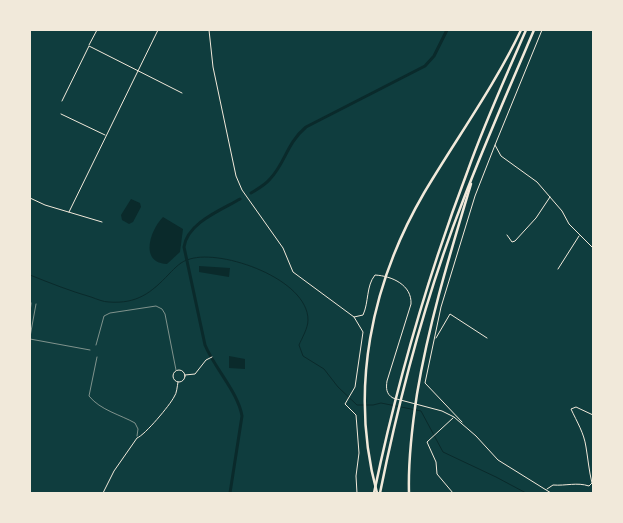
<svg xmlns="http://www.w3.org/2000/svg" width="623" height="523" font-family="'DM Sans',sans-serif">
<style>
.water{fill:#0a2a2b}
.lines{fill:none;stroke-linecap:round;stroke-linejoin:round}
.stream{stroke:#0a2a2b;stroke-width:1}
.canal{stroke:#0a2a2b;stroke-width:3}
.service{stroke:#f1e9da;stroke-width:0.5}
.minor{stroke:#f1e9da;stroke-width:1}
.motorway{stroke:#f1e9da;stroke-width:2.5}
</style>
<rect width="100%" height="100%" fill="#0f3d3e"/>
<g class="water">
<path d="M131,199L140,203L141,207L133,222L129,224L122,220L121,215Z"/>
<path d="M163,217L183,229L180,252L167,264C139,263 150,230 163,217Z"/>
<path d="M199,266L230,268L229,277L199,272Z"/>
<path d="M229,356L245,359V369L229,368Z"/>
</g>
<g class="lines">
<path class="stream" d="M30,275C50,283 70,291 91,297C97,299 103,302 109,302C137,304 151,293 169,274C175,268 181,261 190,259C222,249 308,279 308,320C308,328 302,338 299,345L303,356L324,369L338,387L357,405H373L381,403L421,411L443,452L496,477L526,493"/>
<g class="canal">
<path d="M251,193C258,189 265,185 270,179C286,162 286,144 306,127L425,66L434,56L447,30"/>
<path d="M230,493L242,416C238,392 215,369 205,345L184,247C187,223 221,210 240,199"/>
</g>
<g class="service">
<path d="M30,313L31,303"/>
<path d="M30,337L36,304"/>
<path d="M30,339L90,350"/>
<path d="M96,345L104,316L110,313L156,306L162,309L165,314L176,370"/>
<path d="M97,357L89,396C100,410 121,415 135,423L138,429L137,436"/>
</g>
<g class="minor">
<path d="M209,30L213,67L236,176L242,190L283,248L293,272L354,317L363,315C369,302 366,286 375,275C392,276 412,285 411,304L387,381C386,388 386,394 393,398L442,411L454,417L476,436L498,460L551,493"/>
<path d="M542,30L495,145L501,156L537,182L562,211L569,224L593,248"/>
<path d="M89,45L97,30"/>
<path d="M62,101L89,46L182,93"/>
<path d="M61,114L105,135"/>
<path d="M30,198L45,205L102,222"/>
<path d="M69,212L158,30"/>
<path d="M507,235L512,242L515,241L536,218L550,197"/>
<path d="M558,269L579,236"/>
<path d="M354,317L363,332L355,387L345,404L356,415L359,453L356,476L357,493"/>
<path d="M436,338L450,314L487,338"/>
<circle cx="179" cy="376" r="6"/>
<path d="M185,375L195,374L206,360L212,357"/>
<path d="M462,422L425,383L441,307L475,196L495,145"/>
<path d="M547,489L553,485C566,486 577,482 589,486L592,483C589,471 588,459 586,447C584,433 577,422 571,409L576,407L593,415"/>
<path d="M103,493L114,471L137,438C145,435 170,405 174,397C177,393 177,387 178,382"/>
<path d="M453,493L437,474L436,462L427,442L453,418"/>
</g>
<g class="motorway">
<path d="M374,493C397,383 428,275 468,170C485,122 506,76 526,30"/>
<path d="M377,493C349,390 371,284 424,193C456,139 494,87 521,30"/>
<path d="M380,493C400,394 427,292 464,198C486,141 510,86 534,30"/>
<path d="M409,493C408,460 412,427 417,394C429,322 450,254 471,184"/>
</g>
</g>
<rect width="623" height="523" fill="none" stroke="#f1e9da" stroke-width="62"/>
</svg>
